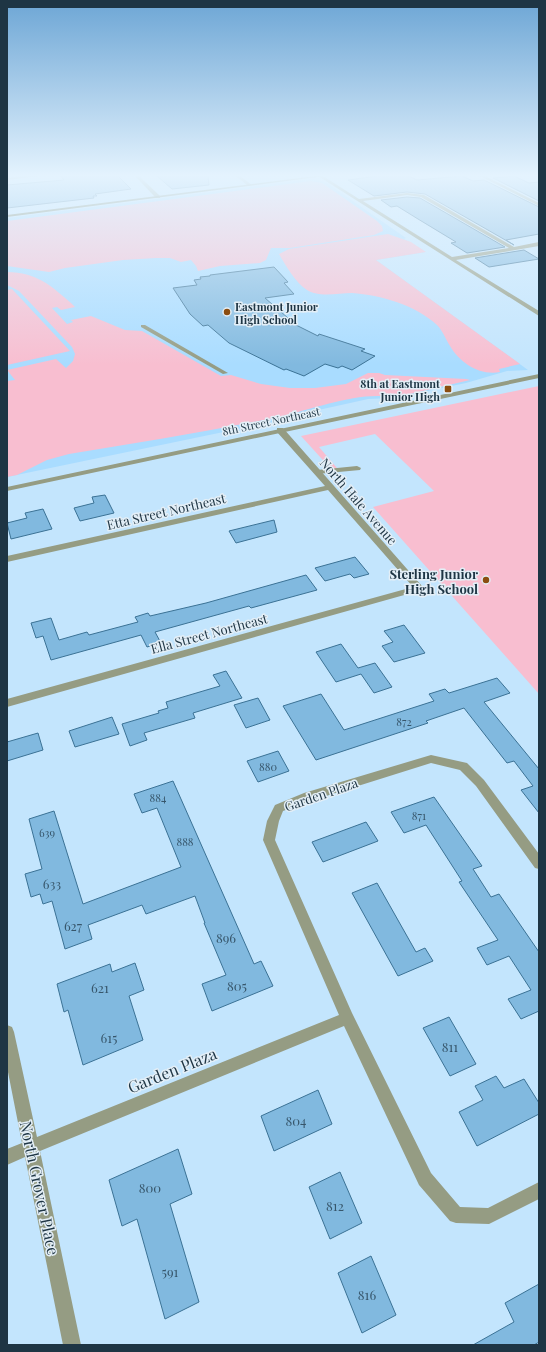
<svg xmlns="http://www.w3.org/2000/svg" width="546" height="1352" font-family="'Playfair Display',serif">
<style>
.built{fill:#a9dcff}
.green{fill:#f8bed0}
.building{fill:#81b9df;stroke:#3b7295}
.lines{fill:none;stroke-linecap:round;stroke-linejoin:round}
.service{fill:#959c83;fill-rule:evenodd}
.minor{fill:#959c83;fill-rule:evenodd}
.tertiary{fill:#959c83;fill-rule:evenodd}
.secondary{fill:#727a56;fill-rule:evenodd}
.poi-dot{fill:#8b4d10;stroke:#e4eff7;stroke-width:1.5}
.labels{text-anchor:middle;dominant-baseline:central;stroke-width:3;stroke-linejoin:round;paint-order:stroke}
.far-poi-label{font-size:11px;font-weight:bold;fill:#1e3544;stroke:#e4eff7;text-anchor:start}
.far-street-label{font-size:11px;fill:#1e3544;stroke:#e4eff7}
.number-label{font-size:11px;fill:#37566b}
.street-label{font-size:13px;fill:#1e3544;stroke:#e4eff7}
.poi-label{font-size:13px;font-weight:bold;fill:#1e3544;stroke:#e4eff7;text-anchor:end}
.near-number-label{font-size:13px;fill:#37566b}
.near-street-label{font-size:16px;fill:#1e3544;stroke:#e4eff7}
</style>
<rect width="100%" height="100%" fill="#c3e5fd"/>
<path class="built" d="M313,179L327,183L406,238L404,239L426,252L376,260L528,370L507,371L466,383L393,398L368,399L332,407L309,412L286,419L7,477V218Z"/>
<g class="green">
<path d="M311,181L322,183L377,221L382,226L383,231L374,235L290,248H271L266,260L260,263L220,266L198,271L196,266L191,260L181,262L170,258H156L123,260L65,268L49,272L7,266V221Z"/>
<path d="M388,234L411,242L426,252L376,260L520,364L499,369L500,372C480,376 460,363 450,346C445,338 443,331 437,325C415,305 381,295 352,293C338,293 320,298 307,290C295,282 286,266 279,254L289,249Z"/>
<path d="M7,272C37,273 49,284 71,303L75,307L61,310L57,307L52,308L67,324L73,322L71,320L91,316L125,330L142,331L221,376L231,375L261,384L290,388H315L346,384L368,373H379L385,375L466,379L470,380L393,398C364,390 313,409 283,416C212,431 141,442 69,454L47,460L17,475L7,477V381L15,380L7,370L56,359L66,368L73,361L75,354L72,347L19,291L7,285Z"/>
<path d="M12,289L70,351L7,365V290Z"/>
<path d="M539,386V694L373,507L434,491L375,434L319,447L337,468L331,469L301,436Z"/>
</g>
<g class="building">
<path d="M61,176H118L131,189L95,194L97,196H93L94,198L7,208V185L64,180Z"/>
<path d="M157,176H208L209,185L172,189Z"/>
<path d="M377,176H409L417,180L462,176L473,181L484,180L539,207V234L506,240L514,245L425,194L407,192L374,196L348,180Z"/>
<path d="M514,176L529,183L539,182V201L493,178Z"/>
<path d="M407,197L420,198L505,247L467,253L451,243L456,242L418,219L397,206L391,207L381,200Z"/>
<path d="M524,250L539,259L489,267L475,258Z"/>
<path d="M274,267L288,282L284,283L294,294L265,298L296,325L318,336L319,334L365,349L361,351L375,356L352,370L342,366L338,368L325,364L304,376L286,369L284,370L229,343L208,325L203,326L190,314L173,288L197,285L194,280L201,279L200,277L210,276V275Z"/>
<path d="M105,495L114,513L80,521L74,508L94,503L92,497Z"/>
<path d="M43,509L52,529L11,539L7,523L27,518L25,513Z"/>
<path d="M274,520L277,532L236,543L229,531Z"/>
<path d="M355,557L369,574L354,578L350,574L325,581L315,568Z"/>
<path d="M306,575L317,590L251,608L249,606L155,632L161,643L147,647L141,635L51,660L43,636L36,638L31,623L51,618L59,640L87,632L89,635L138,622L135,617L148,613L150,616L206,603Z"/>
<path d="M404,625L425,653L394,662L382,646L393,642L384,631Z"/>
<path d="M341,644L358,668L375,663L392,687L374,693L361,674L336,682L316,652Z"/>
<path d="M226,671L242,698L193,713L195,718L144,733L147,740L130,746L122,724L159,713L158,711L168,708L166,702L220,686L213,675Z"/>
<path d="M497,678L510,693L484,702L539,769V813L521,790L533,786L514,761L507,763L464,708L426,721L428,723L316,760L283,706L321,694L344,730L434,701L429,694L445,689L449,693Z"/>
<path d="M258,698L270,720L246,728L234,705Z"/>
<path d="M112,717L119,734L75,747L69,731Z"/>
<path d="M38,733L43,750L7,761V742Z"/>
<path d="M278,751L289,771L258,782L247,761Z"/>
<path d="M173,781L254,964L261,961L273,986L212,1011L202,984L226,975L204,923H205L195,896L146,914L142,905L88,925L92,939L65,949L52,901L43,904L40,894L31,897L25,874L42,869L29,819L54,811L83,904L181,867L157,808L142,813L134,794Z"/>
<path d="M434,797L482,866L473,869L491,897L499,894L539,952V1011L521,1019L508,999L531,990L509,956L487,965L477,948L498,940L459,882L462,881L426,825L404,833L391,812Z"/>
<path d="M366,822L378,841L323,862L312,842Z"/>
<path d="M377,883L416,952L425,948L433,961L398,976L352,893Z"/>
<path d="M135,963L144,990L129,996L143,1040L83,1065L68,1010L64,1012L57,984L110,964L112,972Z"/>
<path d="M449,1017L476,1064L450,1076L423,1028Z"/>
<path d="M496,1076L504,1088L524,1079L539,1103V1114L477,1146L459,1112L483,1100L475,1086Z"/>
<path d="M318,1090L332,1124L274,1151L261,1116Z"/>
<path d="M178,1149L192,1194L170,1204L199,1302L165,1319L137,1219L122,1226L109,1180Z"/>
<path d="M340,1172L362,1223L330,1239L309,1187Z"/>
<path d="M371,1256L396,1315L362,1333L338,1273Z"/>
<path d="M539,1284V1342L534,1345H473L514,1322L505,1303Z"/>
</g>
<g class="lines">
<g class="service">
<path d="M141,325H145L228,373L223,374L141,327Z"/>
<path d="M357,466L361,468L360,470L317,474L313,472L317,470Z"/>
</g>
<g class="minor">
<path d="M26,176H38L7,180V178Z"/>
<path d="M135,176H139L160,196V198H156Z"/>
<path d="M236,176H240L252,185L248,186Z"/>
<path d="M318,176H323L359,199L407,193L424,195L514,247L539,242V246L456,260L539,311V316ZM407,195L421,197L509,248L452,257L363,201Z"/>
<path d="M480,176H485L539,203V206Z"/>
<path d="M277,428H283L422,586L423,588L422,590L7,707V699L413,587L328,490L7,562V556L325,486L277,432Z"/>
<path d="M431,755L467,763L484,780L539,854V869L535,868L476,786L460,770L431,763L307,802L283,811L279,821L275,840L352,1013L431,1173L460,1207L488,1208L539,1182V1199L489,1224L456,1223L450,1221L419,1185L344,1026L40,1151L81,1345H63L25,1157L7,1165V1149L22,1143L7,1067V1025L12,1027L14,1032L37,1137L339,1015L263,840L267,821L275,805L304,793Z"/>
</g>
<path class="tertiary" d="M539,374V378L7,491V487Z"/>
<path class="secondary" d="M315,176H325L7,217V215Z"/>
</g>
<linearGradient id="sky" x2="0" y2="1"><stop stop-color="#6da6d5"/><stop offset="0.48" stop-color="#e4f3fe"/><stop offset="1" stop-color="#e4f3fe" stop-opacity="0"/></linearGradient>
<rect width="546" height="365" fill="url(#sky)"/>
<g class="poi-dot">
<circle cx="227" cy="312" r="4"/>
<rect x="444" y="385" width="8" height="8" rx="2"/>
<circle cx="486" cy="580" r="4"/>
</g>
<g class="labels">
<g class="far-poi-label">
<text x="235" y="306">Eastmont Junior<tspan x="235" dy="13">High School</tspan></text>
<text x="440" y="383" text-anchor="end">8th at Eastmont<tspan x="440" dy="13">Junior High</tspan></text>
</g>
<g class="far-street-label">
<text transform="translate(271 421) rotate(-12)">8th Street Northeast</text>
</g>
<g class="number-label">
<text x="404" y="721">872</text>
<text x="268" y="766">880</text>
<text x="158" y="797">884</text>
<text x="419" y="815">871</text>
<text x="47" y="832">639</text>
<text x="185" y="841">888</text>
</g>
<g class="street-label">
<text transform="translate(359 501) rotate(49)">North Hale Avenue</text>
<text transform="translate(166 511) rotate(-13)">Etta Street Northeast</text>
<text transform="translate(209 633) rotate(-15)">Ella Street Northeast</text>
<text transform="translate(321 794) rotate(-19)">Garden Plaza</text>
</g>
<g class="poi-label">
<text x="478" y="573">Sterling Junior<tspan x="478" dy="15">High School</tspan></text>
</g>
<g class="near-number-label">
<text x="52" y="883">633</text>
<text x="73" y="925">627</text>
<text x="226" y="937">896</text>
<text x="237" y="985">805</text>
<text x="100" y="987">621</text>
<text x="109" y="1037">615</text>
<text x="450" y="1046">811</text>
<text x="296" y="1120">804</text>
<text x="150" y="1187">800</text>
<text x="335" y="1205">812</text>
<text x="170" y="1271">591</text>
<text x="367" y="1294">816</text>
</g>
<g class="near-street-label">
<text transform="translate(172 1070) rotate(-22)">Garden Plaza</text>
<text transform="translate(40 1188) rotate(78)">North Grover Place</text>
</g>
</g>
<rect width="546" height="1352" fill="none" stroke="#1e3544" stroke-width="16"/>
</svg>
